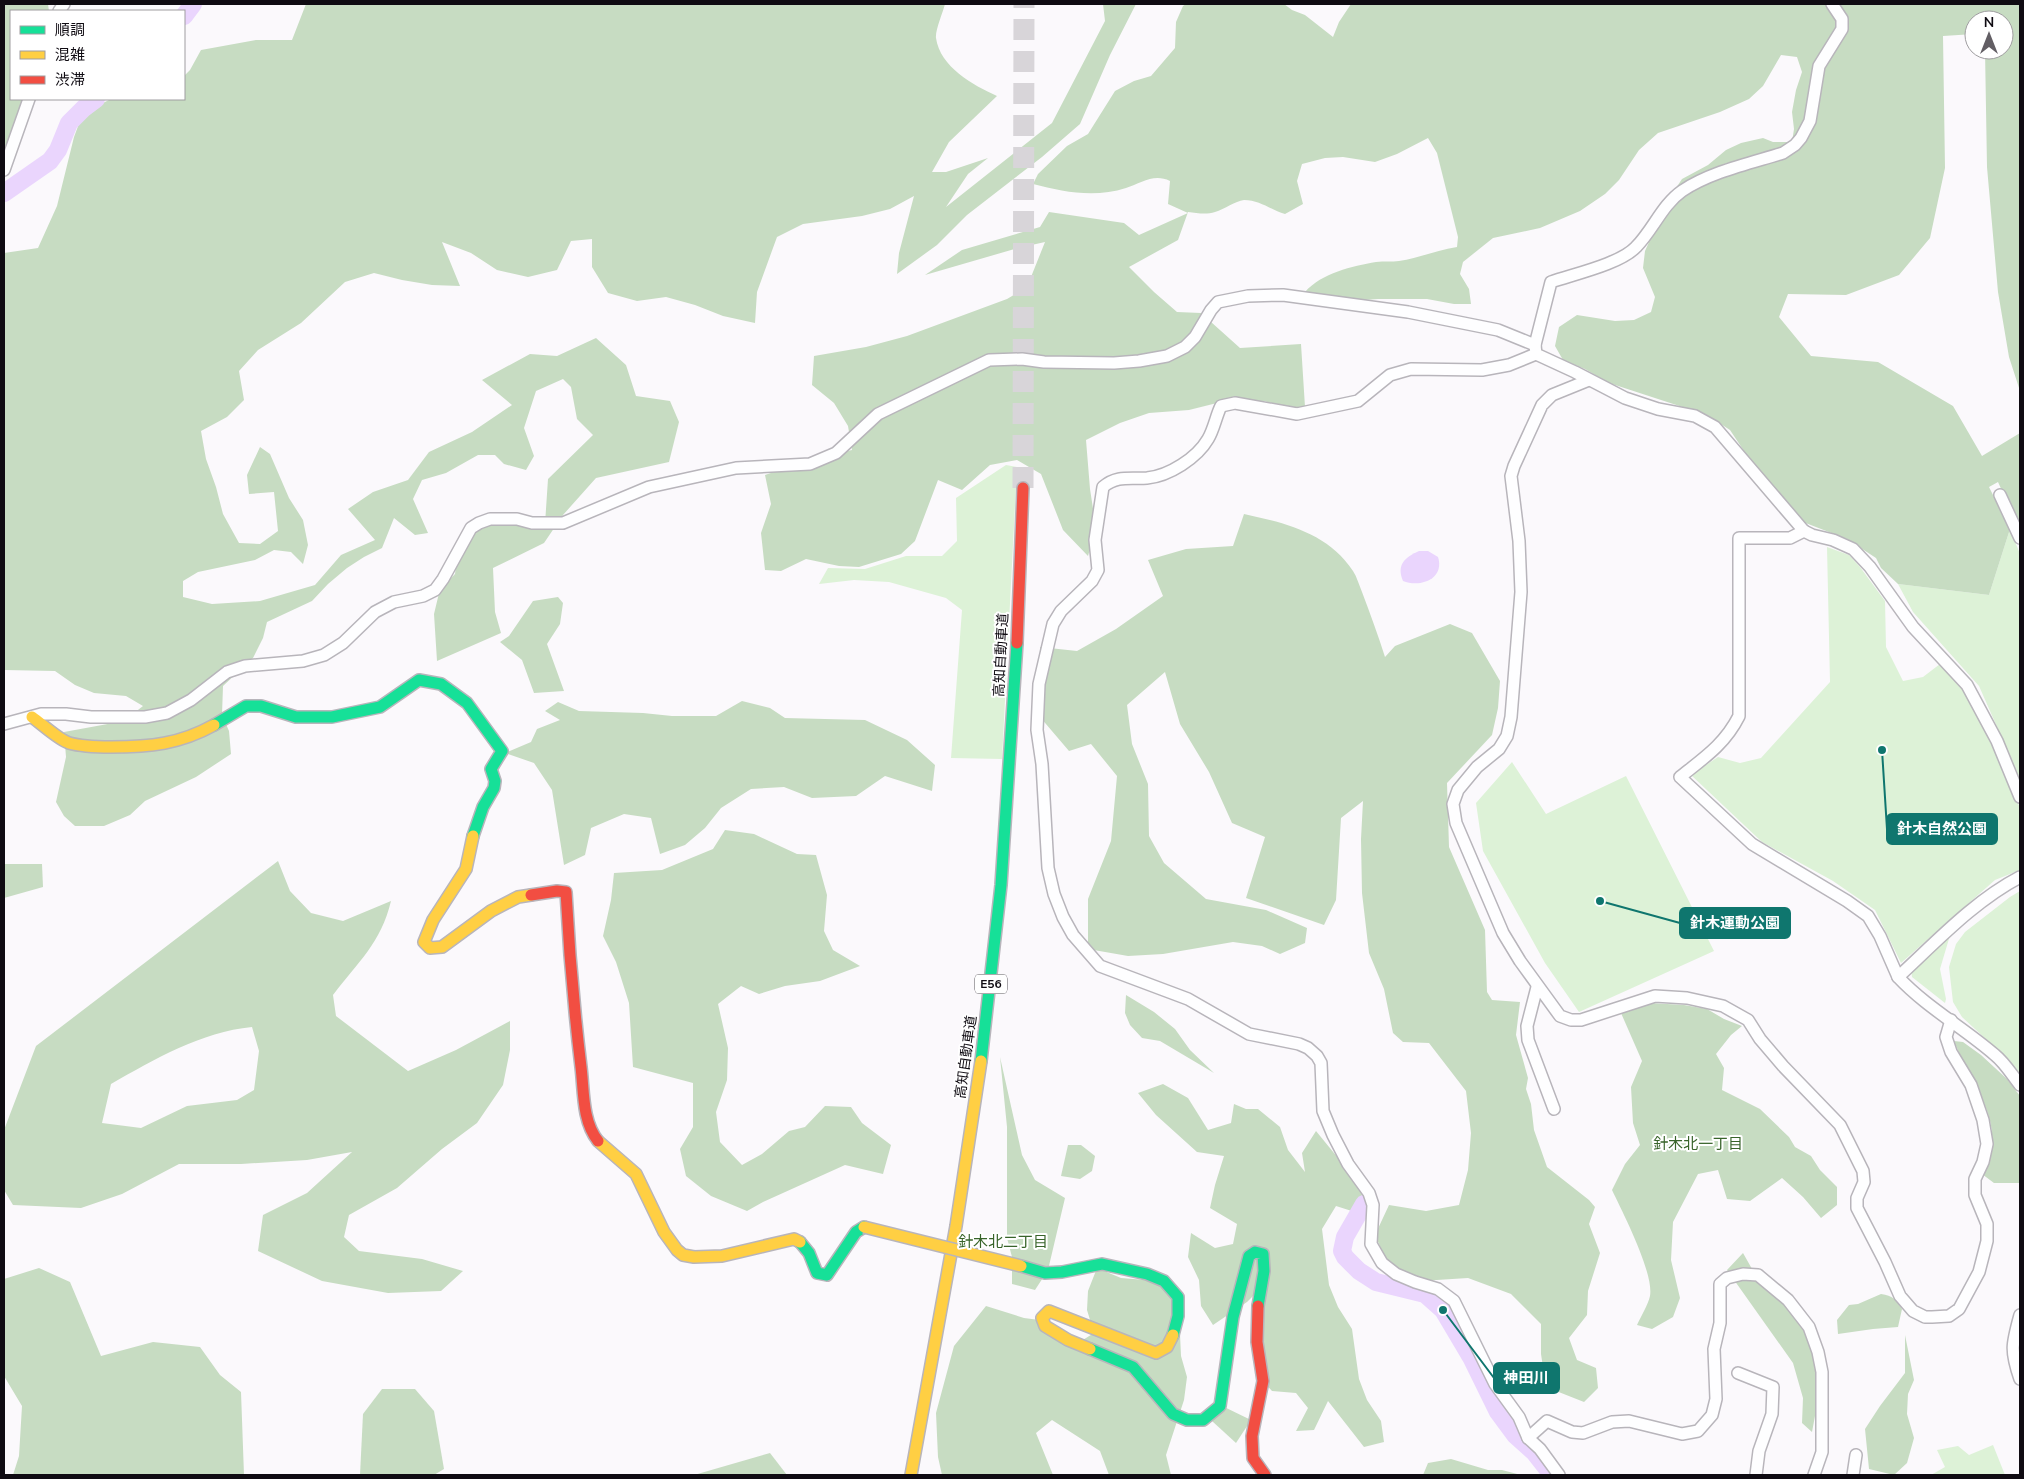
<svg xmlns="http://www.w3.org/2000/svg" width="2024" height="1479" font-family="'Nunito Sans','Noto Sans JP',sans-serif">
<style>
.green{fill:#ddf2d7}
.forest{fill:#c7dcc2;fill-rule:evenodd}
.water{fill:#ead5fd}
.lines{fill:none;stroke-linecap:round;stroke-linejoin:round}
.river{stroke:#ead5fd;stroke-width:18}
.highway-tunnel{stroke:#d8d5d9;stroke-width:21;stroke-dasharray:21 11;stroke-linecap:butt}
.street-casing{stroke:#b8b5bb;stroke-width:14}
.fast-casing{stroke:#b8b5bb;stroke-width:14}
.slow-casing{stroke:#b8b5bb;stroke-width:14}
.jam-casing{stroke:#b8b5bb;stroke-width:14}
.street{stroke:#fefeff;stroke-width:11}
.fast{stroke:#16e098;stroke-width:11}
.slow{stroke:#ffcf43;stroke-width:11}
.jam{stroke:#f24e42;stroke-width:11}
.slow-bridge-casing{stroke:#b8b5bb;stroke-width:14;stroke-linecap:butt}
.slow-bridge{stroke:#ffcf43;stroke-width:11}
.labels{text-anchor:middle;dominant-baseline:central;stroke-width:4;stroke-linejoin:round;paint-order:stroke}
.shield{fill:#fff;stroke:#575459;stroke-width:1}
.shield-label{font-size:12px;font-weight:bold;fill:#0f0b12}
.street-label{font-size:14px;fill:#0f0b12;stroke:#fff}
.neighbourhood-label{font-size:15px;fill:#38642a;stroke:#fff}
.leader{fill:none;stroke:#0f766e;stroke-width:2}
.callout-dot{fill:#0f766e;stroke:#fff;stroke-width:2}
.callout{fill:#0f766e;stroke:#0f766e;stroke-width:2}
.callout-label{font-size:15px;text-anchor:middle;font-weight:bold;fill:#fff}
</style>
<rect width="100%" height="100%" fill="#fbf9fc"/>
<g class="green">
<path d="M1006,465L1017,467L1002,759L951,758L962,610L946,598L889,582L854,580L819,584L828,568L865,569L906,556H942L957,541L956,498Z"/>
<path d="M2010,529L2020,554V779L1979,686L1913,612L1898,584L1989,595Z"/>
<path d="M1827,547L1849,555L1860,567L1885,601L1886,647L1903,681L1923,677L1940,664L1964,688L1993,743L2020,808V870L1995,880L1901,963L1875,910L1833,881L1762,842L1691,775L1718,757L1740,763L1761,758L1830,682Z"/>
<path d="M1512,762L1546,814L1626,776L1714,951L1579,1012L1545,963L1483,851L1476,803Z"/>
<path d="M2020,891V1076L2001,1053L1962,1017L1953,1002L1949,967L1956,944L1965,932L2010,897Z"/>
<path d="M1951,932L1940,969L1946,999L1945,1003L1912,977L1911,968Z"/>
<path d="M1993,1445L2005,1475H1931L1945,1467L1937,1450L1958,1446L1969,1455Z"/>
</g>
<g class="forest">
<path d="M4,4H48L49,11H11V99H26L4,153Z"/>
<path d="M306,4H945C943,12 935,31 936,38C940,67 973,85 997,96L949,142L932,172H946L988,158L968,174L946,207L1052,123L1105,21L1103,4H1136L1110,55L1080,124L1042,157L967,215L937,245L897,274L899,253L914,196L890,209L862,216L803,224L777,237L757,292L755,323L723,316L695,305L666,297L637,301L608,293L592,267V239L571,241L557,270L528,277L497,270L471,253L442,242L460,286L432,285L402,280L374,273L345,282L301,323L258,350L239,371L244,400L227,417L201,431L206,459L216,487L223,514L239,543L260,544L278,531L274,492L249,494L247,475L260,447L270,454L289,498L303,520L308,545L303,564L291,552L274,550L255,560L198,572L183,581V597L212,604L260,601L315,585L341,555L375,540L348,509L373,492L408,480L429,452L472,432L512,405L482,380L530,354L557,356L596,338L626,365L636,396L670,401L679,422L669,462L596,478L563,515L544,543L493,568L495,612L501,633L437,661L434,614L440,589L455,574L459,540L493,521L545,524L548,479L593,435L577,419L571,387L563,379L536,391L524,428L534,456L526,470L504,464L495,455H478L446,473L422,480L413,499L428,533L415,535L394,518L382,548L364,557L347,568L328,584L312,601L267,622L263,638L253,658L223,686L222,715L229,731L231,754L196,777L145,801L130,815L104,826H75L64,816L56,802L66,757L64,732L124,721L143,706L126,696L94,693L75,685L55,671L4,670V253L38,248L57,206L74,137L83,113L111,99H184V76L190,70L201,50L256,40H292Z"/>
<path d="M1186,4H1284L1292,10L1305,15L1333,37L1339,22L1351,4H2020V391L2009,357L1998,292L1987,167L1985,50H2004V20H1974V34L1943,36L1945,168L1930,238L1899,275L1846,295L1788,294L1779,317L1811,356L1878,362L1953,406L1982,456L2020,433V530L1998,482L1989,487L2010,529L1989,595L1898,584L1881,568L1876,558L1847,539L1803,522L1781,494L1756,469L1730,430L1707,415L1609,383L1585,369L1563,360L1555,346L1559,327L1577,315L1615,321L1634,320L1651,312L1655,297L1643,268L1645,251L1668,200L1682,179L1708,165L1726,150L1741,143L1763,138L1773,142H1792L1794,129L1792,112L1796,90L1802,72L1797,57L1781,55L1763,86L1749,99L1720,112L1658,133L1639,150L1619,180L1605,194L1580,211L1540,228L1493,238L1463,262L1460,274L1469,289L1471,304H1454L1427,299H1378L1323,303L1305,292C1322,273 1352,266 1376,262C1384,261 1392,262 1399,261C1419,258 1437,250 1457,247L1458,237L1437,153L1428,138L1397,154L1375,162L1343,157L1325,158L1302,164L1297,181L1303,204L1285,214C1271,210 1260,200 1244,200C1235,201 1225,209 1215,212C1206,215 1197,213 1188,212L1178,240L1129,267L1154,292L1177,312L1201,313L1240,348L1301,344L1305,407L1294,409L1264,401L1221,402L1189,410L1149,413L1120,423L1086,440L1090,489L1096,528L1088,556L1063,530L1041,474L1017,460L990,465L962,490L938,480L915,541L901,554L859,567L839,566L806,559L781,571L765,570L761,533L771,504L765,475L818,457L852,450L848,426L834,403L812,385L814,356L866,347L907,336L1007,299L1027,287L1045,242L1018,248L925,275L962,250L1040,227L1049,212L1124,223L1139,235L1188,213L1168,204L1170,181C1154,173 1141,183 1126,188C1095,198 1063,192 1033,184L1038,174L1067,146L1088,134L1115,91L1134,81L1151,76L1175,48L1176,22L1183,6Z"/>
<path d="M1244,514C1285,523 1328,533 1353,571C1357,577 1359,585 1362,592C1370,613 1378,635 1385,657L1395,646L1450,624L1472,633L1500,681L1498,708L1492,735L1447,783L1449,847L1485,930L1487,992L1492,1000L1520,1002L1516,1035L1528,1078L1526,1089L1531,1104L1534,1130L1547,1167L1589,1200L1595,1207L1589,1224L1600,1253L1588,1291L1587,1315L1569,1338L1577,1360L1596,1368L1598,1388L1584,1402L1546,1387L1541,1354V1324L1511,1294L1468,1278L1421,1281L1387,1262L1375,1235L1389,1205L1426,1211L1459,1205L1468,1170L1471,1133L1466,1091L1429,1043L1403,1042L1393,1033L1384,989L1369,953L1362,893L1361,839L1363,801L1341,818L1336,900L1324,925L1246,898L1265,837L1232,823L1209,772L1180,724L1165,672L1127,705L1132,744L1148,784L1149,836L1164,863L1206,899L1266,910L1307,928L1305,943L1280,954L1262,946L1233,942L1163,954L1128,956L1088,949V899L1111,841L1117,776L1091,744L1069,751L1040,717V647L1077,651L1116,629L1163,596L1148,560L1186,549L1233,546Z"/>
<path d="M558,597L563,603L560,624L547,644L564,691L534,693L522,660L500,642L509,636L533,601Z"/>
<path d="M742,701L770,708L785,718L865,720L907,740L935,765L932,791L885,776L856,796L812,798L784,787L751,789L721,808L705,828L685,845L660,854L651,818L624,814L591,828L585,855L564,865L552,790L534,763L505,753L531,742L537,729L560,720L545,711L558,702L579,711L643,713L672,716H716Z"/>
<path d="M725,830L754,834L797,854L816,855L827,895L824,931L833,950L860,966L820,981L785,986L759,994L741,986L718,1004L728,1048L727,1080L716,1112L720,1142L742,1165L762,1154L789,1131L805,1127L825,1106L851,1107L862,1123L891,1145L883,1174L845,1165L763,1202L747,1211L711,1196L686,1176L680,1149L693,1127V1083L633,1067L629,1003L616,962L603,936L611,900L614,873L662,870L713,849Z"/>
<path d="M278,861L290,891L311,913L343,921L391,901C381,943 358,962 333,995L336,1016L408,1071L456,1050L510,1021V1050L503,1085L477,1123L442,1149L397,1188L349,1215L344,1237L359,1251L422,1259L463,1271L441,1291L388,1293L322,1281L258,1251L263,1215L307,1193L352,1152L307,1160L241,1164H179L122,1194L81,1208L13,1205L4,1190V1130L36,1046ZM252,1027L259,1051L254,1090L237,1100L187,1106L141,1128L102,1123L111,1084C155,1059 201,1032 252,1027Z"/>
<path d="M4,864H42L43,887L4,898Z"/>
<path d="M1126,995L1154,1012L1175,1029L1190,1050L1214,1073L1160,1041L1142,1038L1130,1025L1125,1013Z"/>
<path d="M1650,1003L1684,1005L1707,1009L1724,1019L1742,1026L1731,1035L1716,1054L1724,1068L1722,1090L1760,1109L1789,1137L1795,1147L1811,1156L1820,1170L1837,1187V1205L1821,1218L1803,1197L1782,1178L1750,1201L1727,1199L1718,1170L1698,1174L1673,1222L1671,1260L1680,1298L1673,1317L1652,1329L1637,1325C1641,1316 1648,1305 1650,1296C1654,1273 1623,1213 1612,1190L1625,1164L1640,1145L1633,1123L1631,1087L1642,1061L1621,1013Z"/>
<path d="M1954,1041L1963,1042L1981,1055L2007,1079L2020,1096V1183H1994L1982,1174C1985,1164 1991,1152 1992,1141C1995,1110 1965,1069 1954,1041Z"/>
<path d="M1000,1057L1022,1155L1035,1180L1065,1198L1048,1270L1035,1290L1012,1284V1257L1007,1238V1127Z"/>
<path d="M1163,1084L1188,1098L1208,1130L1231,1123L1234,1104L1246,1109H1258L1280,1127L1288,1150L1305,1172L1302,1153L1316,1131L1365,1191L1358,1213L1336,1206L1322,1229L1329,1285L1338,1307L1352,1329L1359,1379L1367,1400L1381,1421L1384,1442L1364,1447L1328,1401L1314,1430L1296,1431L1308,1408L1296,1393L1272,1391L1261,1379L1253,1296L1247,1302L1213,1325L1201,1306L1199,1280L1188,1257L1191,1233L1215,1248L1233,1244L1237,1224L1210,1208L1215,1185L1224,1156L1197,1152L1156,1115L1138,1093Z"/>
<path d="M1068,1145H1081L1095,1156L1092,1171L1080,1179L1061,1176Z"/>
<path d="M1743,1253L1756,1276L1785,1302L1804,1328L1814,1360L1818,1400L1812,1432L1802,1423L1803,1398L1793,1363L1727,1270Z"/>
<path d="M39,1268L70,1282L101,1356L153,1342L200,1347L220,1375L241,1392L244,1475H13L19,1456L22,1406L4,1376V1279Z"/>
<path d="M1097,1268L1121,1278L1145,1280L1170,1287L1180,1334L1181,1356L1187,1377L1184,1400L1166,1455L1171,1475H1109L1100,1451L1052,1420L1036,1433L1053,1475H942L938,1457L936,1413L954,1346L986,1306L1024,1318L1047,1321L1078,1343L1094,1333L1087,1310L1088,1291Z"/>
<path d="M1881,1294C1893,1296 1896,1299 1902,1309L1898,1327L1873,1329L1838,1334L1837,1320L1849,1305L1858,1304Z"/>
<path d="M1905,1335L1914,1380L1908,1394L1907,1414L1914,1438L1907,1463L1894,1475L1869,1469L1865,1429L1880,1406L1905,1373Z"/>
<path d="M382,1389H415L434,1411L444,1469L434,1475H360L363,1414Z"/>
<path d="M1216,1403L1251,1420L1236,1443L1212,1421Z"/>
<path d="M770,1453L787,1475H694Z"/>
<path d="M1451,1459L1488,1470H1502L1521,1475H1423L1428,1463Z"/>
</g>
<path class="water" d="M1419,551H1428L1438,557C1445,579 1420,588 1403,581C1396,565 1405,557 1419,551Z"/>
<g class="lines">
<g class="river">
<path d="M184,16L193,4"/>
<path d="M4,193L50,161L58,150L69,123L84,108L96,99"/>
<path d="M1364,1204L1345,1237L1342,1251L1345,1257L1359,1271L1376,1282L1425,1294L1443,1310L1472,1359L1498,1412L1515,1435L1534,1452L1552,1475"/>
</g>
<path class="highway-tunnel" d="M1023,488L1024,4"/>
<defs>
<g id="street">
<path d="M1832,4L1842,19V29L1819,66L1810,121L1801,138L1795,145L1783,153C1751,163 1710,172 1682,191C1662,205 1653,230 1636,247C1620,264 1574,274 1551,282L1535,345L1536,354L1575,372L1625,398L1658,409L1695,416L1715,427L1804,531L1812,535L1833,540L1853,549L1870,567L1913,627L1967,685L1997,741L2020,797"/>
<path d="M59,11L64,4"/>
<path d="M4,170L29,99"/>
<path d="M1536,354L1509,365L1482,370L1411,369L1390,375L1358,401L1297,414L1235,403L1221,406C1216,416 1214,429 1208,439C1197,458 1169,476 1147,478C1130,479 1117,475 1103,487L1095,540L1098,570L1092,581L1061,611L1053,624L1039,684L1037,730L1042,764L1048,868L1054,894L1063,917L1073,935L1100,966L1188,999L1249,1034L1299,1044L1308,1048L1317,1056L1321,1063L1323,1111L1333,1135L1348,1164L1369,1193L1373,1205L1371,1244L1382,1263L1396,1274L1415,1282L1438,1289L1454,1301L1495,1384L1519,1417L1528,1438L1540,1449L1559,1475"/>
<path d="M1589,380L1552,395L1542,405L1514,466L1511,476L1519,541L1521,592L1511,717L1507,736L1499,749L1477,767L1458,790L1453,804L1456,823L1503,933L1520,961L1560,1016L1571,1020H1581L1655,996L1687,998L1723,1006L1748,1020L1760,1039L1783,1066L1840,1125L1863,1171L1864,1182L1857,1198V1208L1885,1262L1900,1296L1913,1311L1925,1317H1932L1949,1316L1959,1309L1979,1272L1987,1241V1224L1975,1195V1179L1983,1162L1987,1144L1983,1120L1971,1085L1951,1052L1946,1037L1951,1020"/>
<path d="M2000,495L2020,538"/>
<path d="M1804,531L1790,538H1739V716C1725,744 1704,758 1680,777L1752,844L1847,901L1868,916L1880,936L1898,977"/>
<path d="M4,724L41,714H66L91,717H145L167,713L191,700L227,672L245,666L303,661L324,655L343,643L375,612L394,602L423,596L435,590L443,579L471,528L479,523L490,519H517L532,523H563L649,487L736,468L810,464L836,453L878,414L989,360L1022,359L1044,362L1114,363L1139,361L1167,356L1185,347L1195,337L1211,310L1218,302L1248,296L1283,295L1408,312L1498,330L1535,345"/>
<path d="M2020,877C1974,901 1936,942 1898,977C1926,1007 1964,1028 1995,1055C2005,1063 2012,1075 2020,1085"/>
<path d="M1537,987L1527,1026L1528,1040L1554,1109"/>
<path d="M2020,1315C2012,1344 2010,1350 2020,1379"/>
<path d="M1738,1373L1773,1387L1772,1414L1759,1451L1756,1475"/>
<path d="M1528,1438L1547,1421L1572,1432L1583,1433L1612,1422L1629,1421L1682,1434L1698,1431L1712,1415L1716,1399L1714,1349L1720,1323V1284L1727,1278L1743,1274L1758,1275L1788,1300L1809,1327L1818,1352L1822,1372V1452L1814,1475"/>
<path d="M1853,1475L1856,1455"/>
</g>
<g id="fast">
<path d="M214,725L246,706H261L296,717H332L380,707L419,680L441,684L467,703L502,751L491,769L495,781L494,788L483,807L473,836"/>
<path d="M981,1061L1001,885L1017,643"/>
<path d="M800,1242L809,1253L817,1273L827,1275L856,1232L864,1227"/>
<path d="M1021,1266L1045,1273L1062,1272L1102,1264L1147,1274L1164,1281L1178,1297V1316L1173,1335"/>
<path d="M1090,1349L1133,1367L1173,1414L1187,1420H1203L1220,1406L1233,1317L1249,1256L1255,1252L1263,1254L1264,1271L1258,1306"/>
</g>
<g id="slow">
<path d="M32,717C42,724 59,740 69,743C83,747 98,747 111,747C150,747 180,744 214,725"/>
<path d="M473,836L466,869L433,920L424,942L430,948L442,947L491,911L518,897L531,895"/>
<path d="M598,1141L636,1174L664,1232L677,1250L683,1255L694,1257L722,1256L794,1239L800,1242"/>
<path d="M1090,1349L1068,1340L1045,1326L1042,1318L1049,1311L1156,1353L1167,1347L1173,1335"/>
<path d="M911,1475L956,1226L981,1061"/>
</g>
<g id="jam">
<path d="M1017,643L1023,488"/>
<path d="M531,895L557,891L566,892C569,951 574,1009 581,1067C584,1091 582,1121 598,1141"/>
<path d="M1258,1306L1257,1342L1263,1381L1252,1436L1253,1458L1265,1475"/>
</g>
</defs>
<use href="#street" class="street-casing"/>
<use href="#fast" class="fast-casing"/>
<use href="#slow" class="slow-casing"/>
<use href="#jam" class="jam-casing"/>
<use href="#street" class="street"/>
<use href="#fast" class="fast"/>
<use href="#slow" class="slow"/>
<use href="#jam" class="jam"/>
<defs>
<path id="slow-bridge" d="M864,1227L1021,1266"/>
</defs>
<use href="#slow-bridge" class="slow-bridge-casing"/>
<use href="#slow-bridge" class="slow-bridge"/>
</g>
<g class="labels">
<rect class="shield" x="975" y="974.5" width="32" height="19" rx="4"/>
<g class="shield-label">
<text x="991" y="984">E56</text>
</g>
<g class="street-label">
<text transform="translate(1001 655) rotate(-87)">高知自動車道</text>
<text transform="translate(966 1057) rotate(-82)">高知自動車道</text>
</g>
<g class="neighbourhood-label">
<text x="1698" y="1144">針木北一丁目</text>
<text x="1003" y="1242">針木北二丁目</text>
</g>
</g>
<path class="leader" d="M1882 750L1887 829M1600 901L1680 923M1443 1310L1494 1378"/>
<g class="callout-dot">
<circle cx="1882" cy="750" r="5"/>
<circle cx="1600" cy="901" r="5"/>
<circle cx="1443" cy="1310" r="5"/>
</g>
<g class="callout">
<rect x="1887" y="814" width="110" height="30" rx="5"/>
<rect x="1680" y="908" width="110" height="30" rx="5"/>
<rect x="1494" y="1363" width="65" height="30" rx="5"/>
</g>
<g class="callout-label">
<text x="1942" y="834">針木自然公園</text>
<text x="1735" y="928">針木運動公園</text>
<text x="1526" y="1383">神田川</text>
</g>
<rect width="2024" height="1479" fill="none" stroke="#0f0b12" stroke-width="10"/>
<rect x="10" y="10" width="175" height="90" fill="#ffffff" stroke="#9f9da0"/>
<rect x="20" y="26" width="25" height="8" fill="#16e098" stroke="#9f9da0"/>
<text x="55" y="35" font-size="15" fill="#0f0b12">順調</text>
<rect x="20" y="51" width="25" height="8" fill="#ffcf43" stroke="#9f9da0"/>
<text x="55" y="60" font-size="15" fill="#0f0b12">混雑</text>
<rect x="20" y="76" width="25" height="8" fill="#f24e42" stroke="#9f9da0"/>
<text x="55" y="85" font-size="15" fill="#0f0b12">渋滞</text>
<g transform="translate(1989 35)"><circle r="24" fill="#ffffff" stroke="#9f9da0"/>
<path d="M0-4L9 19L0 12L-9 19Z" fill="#625e64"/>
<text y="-8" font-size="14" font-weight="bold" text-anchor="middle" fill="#0f0b12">N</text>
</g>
</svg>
